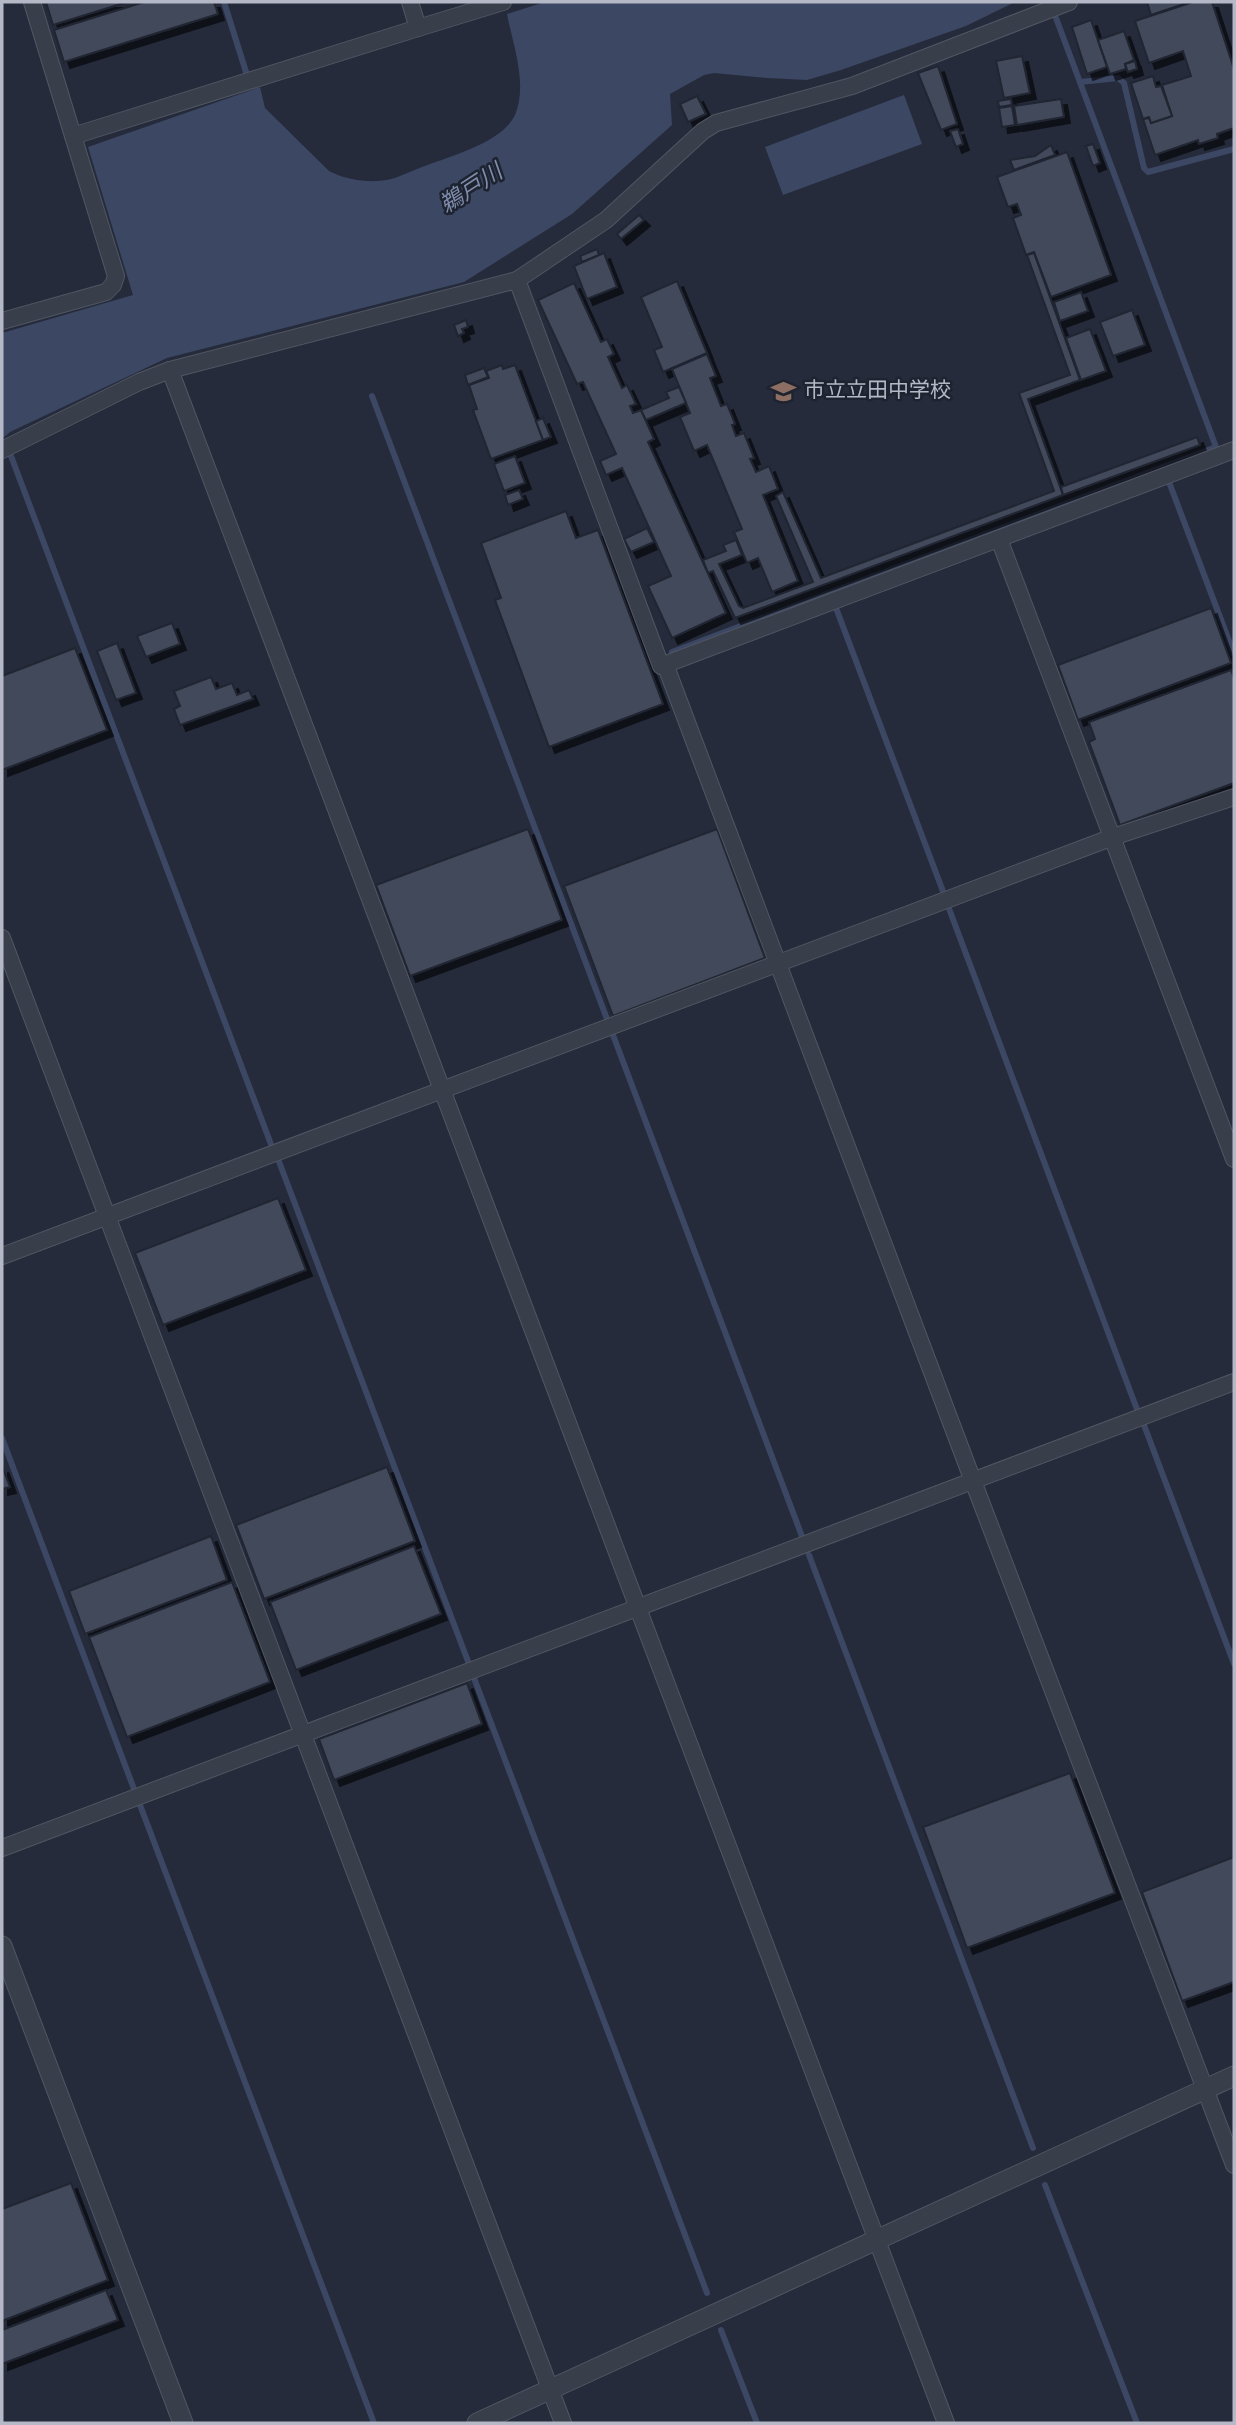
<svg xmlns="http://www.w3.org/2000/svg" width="1236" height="2425" font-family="Overpass,'Noto Sans JP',sans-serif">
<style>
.water{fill:#3c4763}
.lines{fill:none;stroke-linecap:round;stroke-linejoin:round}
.stream{stroke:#3c4763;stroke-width:6}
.building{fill:#42495a;stroke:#202532;stroke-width:2;filter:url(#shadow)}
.minor-casing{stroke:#515663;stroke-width:18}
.tertiary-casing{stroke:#515663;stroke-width:21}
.minor{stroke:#393e4b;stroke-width:16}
.tertiary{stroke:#393e4b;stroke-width:19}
.labels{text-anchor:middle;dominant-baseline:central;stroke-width:5;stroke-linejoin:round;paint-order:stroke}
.poi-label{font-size:21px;fill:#b5b9c7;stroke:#1e2330;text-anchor:start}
.water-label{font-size:23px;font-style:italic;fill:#7f8cac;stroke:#1e2330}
</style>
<defs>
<filter id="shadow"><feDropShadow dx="6" dy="6" stdDeviation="0" flood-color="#0009"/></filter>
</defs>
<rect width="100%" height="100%" fill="#252b3b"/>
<g class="water">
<path d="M545,2H1015L966,26L841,70L807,80L767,78L714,73L704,75L670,94L672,125L572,214L464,282L167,358L10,432L2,439V333L133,295L88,147L260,87L265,108L329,171C346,180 368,183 387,180C398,178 411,171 422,167C450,156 502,143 515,115C528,84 513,45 507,14Z"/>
<path d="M904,95L922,144L783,195L765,147Z"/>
</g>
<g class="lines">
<g class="stream">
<path d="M224,2L246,72"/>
<path d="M1080,82L1118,78L1124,83L1144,168L1148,172L1234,149"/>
<path d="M372,396L607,1019"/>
<path d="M11,456L272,1147"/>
<path d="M1169,482L1234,654"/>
<path d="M836,608L944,894"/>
<path d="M672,652L1216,447L1056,18"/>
<path d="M948,906L1138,1412"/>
<path d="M613,1035L803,1539"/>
<path d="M278,1159L469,1664"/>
<path d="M1144,1425L1234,1664"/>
<path d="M2,1438L134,1789"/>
<path d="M809,1555L1033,2148"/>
<path d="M474,1678L707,2293"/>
<path d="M140,1805L374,2423"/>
<path d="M1045,2185L1137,2423"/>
<path d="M721,2330L757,2423"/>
</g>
</g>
<g class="building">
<path d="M46,2H127L53,25Z"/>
<path d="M144,2H214L218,14L64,62L54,30Z"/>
<path d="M1147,2H1184V4L1151,15Z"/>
<path d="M1193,2H1212L1234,69V128L1217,134L1218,138L1199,144L1198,140L1155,155L1143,119L1149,118L1151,123L1172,116L1162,85L1191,76L1183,51L1149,63L1135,21Z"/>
<path d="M1091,20L1107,67L1087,74L1072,27Z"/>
<path d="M1124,31L1134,60L1125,64L1126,69L1110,74L1098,40Z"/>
<path d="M1022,56L1030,93L1004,98L996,61Z"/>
<path d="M1135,61L1137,69L1128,72L1125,64Z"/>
<path d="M938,66L957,124L941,130L918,73Z"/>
<path d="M1153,76L1156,87L1161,86L1172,116L1151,123L1149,117L1143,119L1131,83Z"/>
<path d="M697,96L706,114L688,122L680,104Z"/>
<path d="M1011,99L1012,105L999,107L998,101Z"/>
<path d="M1061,99L1064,117L1017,125L1014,106Z"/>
<path d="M1012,106L1015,125L1002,127L999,108Z"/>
<path d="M958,129L963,144L956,147L950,131Z"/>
<path d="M1093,144L1100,163L1093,166L1086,146Z"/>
<path d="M1051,145L1055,155L1014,170L1010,160L1035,156Z"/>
<path d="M1067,152L1111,275L1051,297L1034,252L1026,255L1013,218L1021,215L1017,204L1008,207L997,177Z"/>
<path d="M639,215L644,220L621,239L617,234Z"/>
<path d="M597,249L599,255L582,262L580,256Z"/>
<path d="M604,253L617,287L587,299L574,266Z"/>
<path d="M1034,253L1080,380L1028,399L1063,495L735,618L713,571L708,573L703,560L726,551L723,545L736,540L742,555L719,564L739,606L743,608L813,582L776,496L783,492L821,578L1054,491L1019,393L1070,375L1027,255Z"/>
<path d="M677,281L707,353L663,372L654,350L662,347L641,297Z"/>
<path d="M574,283L601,342L607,339L614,354L608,357L622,388L627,385L636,404L630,406L633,413L641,410L654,439L648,442L726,613L672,638L648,586L671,576L622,468L606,475L600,461L616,454L583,382L577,384L538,300Z"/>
<path d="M1081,292L1088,311L1060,321L1054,302Z"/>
<path d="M1132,310L1145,345L1113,356L1100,322Z"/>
<path d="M466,320L468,327L462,329L464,333L458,336L454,325Z"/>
<path d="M1090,329L1106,371L1081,380L1066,338Z"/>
<path d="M707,354L716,376L710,378L721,406L727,404L735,424L732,425L736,436L744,433L754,458L750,459L756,472L769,466L778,489L763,495L798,581L772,592L758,558L747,563L734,532L742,529L707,445L694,451L680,417L690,413L672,369Z"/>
<path d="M502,365L503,369L515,365L543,440L491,459L473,410L477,409L469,385L489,378L486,371Z"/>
<path d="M484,368L488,377L468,385L465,375Z"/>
<path d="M679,387L686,403L646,420L641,410L669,398L666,392Z"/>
<path d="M543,418L551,437L543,440L536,421Z"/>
<path d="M1197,437L1200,445L1063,495L1061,487Z"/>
<path d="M515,456L525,483L504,491L494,464Z"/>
<path d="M519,490L523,499L508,505L505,495Z"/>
<path d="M566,511L576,538L598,530L663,704L549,747L495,600L501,598L481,543Z"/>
<path d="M647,528L654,542L631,552L624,539Z"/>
<path d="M1211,608L1231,663L1078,720L1058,665Z"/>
<path d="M172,623L180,644L146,657L137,636Z"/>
<path d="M117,643L136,693L116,700L97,651Z"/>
<path d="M75,648L107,730L2,770V676Z"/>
<path d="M1231,670L1234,678V783L1120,825L1089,742L1095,739L1089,722Z"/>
<path d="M211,677L216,689L232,683L237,695L249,690L253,699L180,725L174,709L180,706L174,691Z"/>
<path d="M528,829L562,920L410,976L376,885Z"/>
<path d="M717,829L765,958L613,1016L564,886Z"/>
<path d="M278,1198L306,1270L163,1325L135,1253Z"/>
<path d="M2,1466L10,1487L2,1489Z"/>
<path d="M387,1467L415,1541L264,1599L236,1525Z"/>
<path d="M211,1536L227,1580L85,1634L69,1591Z"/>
<path d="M414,1546L441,1614L296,1670L270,1602Z"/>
<path d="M232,1582L270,1682L127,1737L89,1637Z"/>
<path d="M467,1683L482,1724L334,1780L319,1739Z"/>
<path d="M1070,1773L1115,1893L967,1948L923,1827Z"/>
<path d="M1234,1857V1982L1182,2001L1142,1892Z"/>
<path d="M71,2183L108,2280L2,2321V2209Z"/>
<path d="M106,2290L118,2320L2,2364V2330Z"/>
</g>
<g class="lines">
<defs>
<g id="minor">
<path d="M32,2L73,136"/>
<path d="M418,28L503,2"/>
<path d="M517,280L661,666L1234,450"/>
<path d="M2,321L106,292L113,285L116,276L73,136L418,28L410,2"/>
<path d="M170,370L946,2423"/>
<path d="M2,450L139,382L170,370L517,280L606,220L703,131L716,123L852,86L1069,2"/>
<path d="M999,539L1234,1159"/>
<path d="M665,664L973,1481L1234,2165"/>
<path d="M2,938L563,2423"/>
<path d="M2,1256L1113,837L1234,797"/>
<path d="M2,1848L1234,1382"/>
</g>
<g id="tertiary">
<path d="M2,1946L183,2423"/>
<path d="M477,2423L1234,2076"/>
</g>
</defs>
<use href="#minor" class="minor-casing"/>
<use href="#tertiary" class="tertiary-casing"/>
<use href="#minor" class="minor"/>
<use href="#tertiary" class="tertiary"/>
</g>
<defs>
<symbol id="school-bare" viewBox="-9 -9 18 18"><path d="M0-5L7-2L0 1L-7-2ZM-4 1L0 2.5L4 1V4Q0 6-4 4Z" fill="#8d6e63" stroke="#1e2330" stroke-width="2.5" paint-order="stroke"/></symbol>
</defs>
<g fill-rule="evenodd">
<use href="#school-bare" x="766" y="374" width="35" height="35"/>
</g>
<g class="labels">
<g class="poi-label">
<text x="804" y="391">市立立田中学校</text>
</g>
<g class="water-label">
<text transform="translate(472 190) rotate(-33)">鵜戸川</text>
</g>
</g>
<rect width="1236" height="2425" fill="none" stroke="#b5b9c7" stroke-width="7"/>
</svg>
